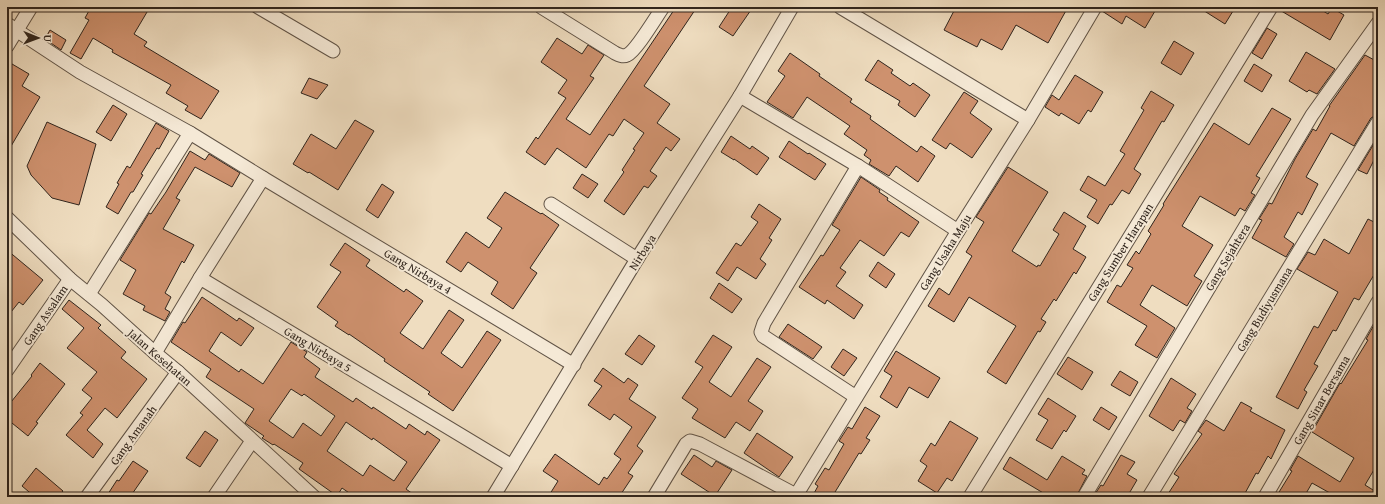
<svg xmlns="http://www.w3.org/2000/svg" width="1385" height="504" font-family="'Gentium Book Plus',serif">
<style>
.building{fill:#ce916e;stroke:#30251d;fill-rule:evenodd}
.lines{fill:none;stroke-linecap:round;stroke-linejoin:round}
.street-casing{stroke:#605346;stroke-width:15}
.street{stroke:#f5e9d6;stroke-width:13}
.labels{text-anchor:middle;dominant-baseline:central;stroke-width:4;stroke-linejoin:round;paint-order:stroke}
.street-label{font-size:12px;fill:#30251d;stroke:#f5e9d6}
</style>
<rect width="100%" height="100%" fill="#efddc0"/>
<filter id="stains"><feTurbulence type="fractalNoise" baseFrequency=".005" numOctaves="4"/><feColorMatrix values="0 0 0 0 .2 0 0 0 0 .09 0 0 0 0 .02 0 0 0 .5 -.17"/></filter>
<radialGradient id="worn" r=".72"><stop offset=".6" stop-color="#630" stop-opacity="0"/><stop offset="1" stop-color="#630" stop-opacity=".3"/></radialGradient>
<g class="building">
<path d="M91,7H150L134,34L147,42L144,46L219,91L201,119L185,110L188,106L166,93L171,85L112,52L113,50L93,38L81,59L70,53L89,20L85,18Z"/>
<path d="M676,7H697L644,86L670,104L657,123L680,139L671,151L666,147L650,171L657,176L648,188L644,186L624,215L604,201L624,172L622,170L635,150L633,149L644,133L624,119L613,136L609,134L586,168L557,148L545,165L526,152L536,137L538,139L566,98L558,93L567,80L541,62L557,38L582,54L588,45L604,55L590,76L594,78L566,119L590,135Z"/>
<path d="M732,7H753L733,36L719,27Z"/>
<path d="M956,7H1068L1048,43L1016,25L1002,50L981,39L977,47L944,30Z"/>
<path d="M1103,7H1148L1155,11L1145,28L1126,16L1122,24L1102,11Z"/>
<path d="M1198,7H1227L1233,11L1225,24Z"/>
<path d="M1279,7H1317L1328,14L1332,8L1344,15L1330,40L1278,9Z"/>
<path d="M1267,28L1277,34L1262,59L1252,53Z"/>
<path d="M50,30L66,40L61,50L45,39Z"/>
<path d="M1174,41L1194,53L1181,75L1161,63Z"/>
<path d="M1306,52L1335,69L1317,94L1309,90L1307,92L1289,81Z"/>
<path d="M790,53L820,74L819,76L852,99L850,102L871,116L870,119L917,152L921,146L935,156L918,182L896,166L889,176L869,164L871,160L864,155L867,150L844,134L850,126L807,97L793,118L767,102L785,76L778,71Z"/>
<path d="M1365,55L1378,62V114L1371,118L1354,146L1331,133L1306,177L1318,184L1302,215L1298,212L1284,237L1294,244L1286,257L1252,238L1262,220L1259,219L1269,203L1272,204L1295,159L1313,129L1316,131L1330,106H1329Z"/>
<path d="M878,60L893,70L891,73L910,86L913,83L930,95L915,117L898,105L900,101L865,80Z"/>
<path d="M7,61L29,74L22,86L40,97L7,153Z"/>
<path d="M1254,64L1272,75L1262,92L1244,81Z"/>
<path d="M1075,75L1103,92L1091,112L1088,110L1079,124L1061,113L1059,116L1045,107L1052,95L1059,100Z"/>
<path d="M309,78L328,85L317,99L301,93Z"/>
<path d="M1151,91L1174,105L1164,122L1162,121L1134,169L1141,174L1129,194L1122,190L1112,205L1110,204L1098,224L1087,217L1097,200L1080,190L1088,176L1105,186L1125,154L1120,151L1144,110L1141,108Z"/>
<path d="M964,92L978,101L970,113L992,129L972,158L950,143L946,149L932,140Z"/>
<path d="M113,105L127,114L111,141L96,132Z"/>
<path d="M1272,108L1291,119L1256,176L1260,178L1251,193L1255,195L1245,211L1240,208L1235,216L1200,196L1182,226L1213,245L1194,276L1202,281L1187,306L1152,285L1140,305L1175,328L1157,358L1135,345L1147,326L1107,302L1117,285L1121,287L1133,268L1127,265L1136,251L1139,254L1151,234L1148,231L1164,205L1163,204L1214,123L1249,145Z"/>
<path d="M355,120L374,131L338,190L309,172L308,173L293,164L311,134L336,149Z"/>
<path d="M47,122L96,144L79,205L52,198L31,175L27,166Z"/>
<path d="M156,123L169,131L159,149L157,148L141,174L143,175L133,192H131L118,214L106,207L119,184L117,183L127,166L130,168Z"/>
<path d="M731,136L750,149L752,146L769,158L757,175L734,159V160L721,152Z"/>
<path d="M1378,137V152L1367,174L1358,170Z"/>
<path d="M789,141L808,154L809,153L826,164L815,180L779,157Z"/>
<path d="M190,151L205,160L209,154L240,173L232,187L195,167L176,198L180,200L163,229L194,245L184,263L182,261L165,293L171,297L165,309L170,312L165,321L143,310L145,306L123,294L136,270L120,260L149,213L151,214L166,192Z"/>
<path d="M1008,167L1048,192L1012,251L1037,267L1038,265L1040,266L1059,234L1053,230L1064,212L1086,226L1073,249L1086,257L1076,274L1074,272L1056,301L1054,299L1041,319L1046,322L1040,332L1038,331L1006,384L987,372L1016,326L969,297L954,322L928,306L939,288L949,295L972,256L966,252L984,222L976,217Z"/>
<path d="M582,174L598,184L588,198L573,188Z"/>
<path d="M861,177L880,190L879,192L888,198L887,200L919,222L909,237L901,232L884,256L860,240L840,268L846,272L836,286L863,305L854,319L827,300L825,304L799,287L821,255L823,256L840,230L832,225Z"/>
<path d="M382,184L394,192L378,218L366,210Z"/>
<path d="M505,192L541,214L542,213L559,225L530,268L537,273L513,309L491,294L498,282L468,262L461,272L446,262L466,232L489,248L502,228L487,218Z"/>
<path d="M759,204L781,219L769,238L772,240L760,259L766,264L756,279L737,267L728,281L716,273L736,243L741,246L758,222L751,217Z"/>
<path d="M1368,219L1378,224V268L1359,300L1354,298L1336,331L1333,330L1314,364L1318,366L1304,390L1307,392L1298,409L1276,397L1314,326L1318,328L1338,292L1297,269L1308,252L1315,255L1324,239L1349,254Z"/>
<path d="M345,243L370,260L366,266L404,292L406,289L423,301L400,333L423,349L449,310L464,320L441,353L462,368L487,331L501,340L453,411L428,394L430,392L384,361L385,359L349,334V335L335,326L338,322L317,307L341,272L330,265Z"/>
<path d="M7,250L43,280L23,305L19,302L7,317Z"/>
<path d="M878,262L895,274L886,288L869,276Z"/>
<path d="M719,283L742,299L732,313L710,298Z"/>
<path d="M202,297L237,321L239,318L254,328L241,346L221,332L209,351L239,372L241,369L263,384L291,342L307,352L304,357L320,369L315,377L353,402L356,398L372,409L373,407L406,429L409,424L425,435L427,431L440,440L406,489L417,497H355L342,488L337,496L299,469L303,463L274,444L273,445L262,438L264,436L245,423L254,409L206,377L211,369L171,342L183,322L185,323ZM291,389L302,396L304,394L335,416L321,436L303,423L293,438L269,421ZM346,422L372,440L373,438L407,462L394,481L370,465L363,476L327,451Z"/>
<path d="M69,300L101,325L98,328L126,352L121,358L147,379L117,418L105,408L87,430L103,444L93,458L66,435L83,415L80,413L92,398L82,390L97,372L67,348L84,328L62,309Z"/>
<path d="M1378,318V463L1365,485L1378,493V497H1337L1312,483L1304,497H1276L1292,471L1290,470L1298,456L1340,482L1354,458L1312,432L1340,383L1341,384L1368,340L1366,339Z"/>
<path d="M788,324L822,347L813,359L779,337Z"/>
<path d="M639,335L655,346L642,365L625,354Z"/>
<path d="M713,335L732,347L709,382L731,397L757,358L771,367L748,401L763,411L750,431L736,422L725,438L692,418L698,409L682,398L703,367L695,362Z"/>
<path d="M843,349L857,358L844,376L831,367Z"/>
<path d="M896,351L940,378L928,398L909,387L897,408L880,397L892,376L884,371Z"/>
<path d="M1068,357L1093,372L1082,390L1057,374Z"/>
<path d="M40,363L65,384L36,422L38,423L28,436L7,419V407L32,376L31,375Z"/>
<path d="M603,368L624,383L628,378L638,385L629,399L656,417L637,446L643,451L628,473L633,476L619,497H548L558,481L543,471L555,454L599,485L604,477L607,479L621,459L614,454L632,427L614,414L610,420L588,405L602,386L594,381Z"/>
<path d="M1120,371L1138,382L1130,396L1111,385Z"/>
<path d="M1171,378L1196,394L1187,408L1192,411L1185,423L1180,420L1173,431L1149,416Z"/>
<path d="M1048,398L1076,416L1066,432L1064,430L1052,449L1036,440L1048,420L1038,414Z"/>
<path d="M1241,402L1252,408L1250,411L1285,430L1271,459L1268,456L1258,474L1256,473L1243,497H1166L1179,477L1174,474L1202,434L1198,431L1206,420L1224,431Z"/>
<path d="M865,407L880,416L866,438L870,440L861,454L859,453L832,497H812L818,486L815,484L825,468L829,470L844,444L839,441L848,427L852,429Z"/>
<path d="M1101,407L1117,417L1109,430L1093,420Z"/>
<path d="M950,421L978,438L952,481L947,478L937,493L918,481L927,466L920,461L931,443L935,446Z"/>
<path d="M205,431L218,440L200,467L186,458Z"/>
<path d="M757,433L793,457L779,477L744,453Z"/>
<path d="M694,455L712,467L716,461L732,470L715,496L681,474Z"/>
<path d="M1121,455L1135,462L1127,474L1137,480L1127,497H1093L1101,485L1103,486Z"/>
<path d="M1062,456L1085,470L1082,474L1087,476L1076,497H1050L1003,469L1010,457L1047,480Z"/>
<path d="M133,461L148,471L130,497H106L117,480L119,481Z"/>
<path d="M36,468L63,491L58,497H35L22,486Z"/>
</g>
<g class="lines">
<defs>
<g id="street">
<path d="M258,7L333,51"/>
<path d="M541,7L615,53C619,55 623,57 627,55C636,51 656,17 663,7"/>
<path d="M840,7L1028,120"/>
<path d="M7,24L80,72L190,133L263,178L200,278"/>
<path d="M7,46L31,7"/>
<path d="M740,96L858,166L958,231"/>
<path d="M263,178L574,365"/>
<path d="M551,204L637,259"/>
<path d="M7,218L70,279L102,305L155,353L178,372L314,497"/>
<path d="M89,294L190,133"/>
<path d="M155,353L200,278L512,466"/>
<path d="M7,370L70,279"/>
<path d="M856,397L763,336L761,332L764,323L858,166"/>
<path d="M87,497L178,372"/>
<path d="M214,497L252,441"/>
<path d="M493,497L637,259L740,96L792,7"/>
<path d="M654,497L686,444L690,441L700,444L796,495"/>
<path d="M795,497L958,231L1028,120L1095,7"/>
<path d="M970,497L1271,7"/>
<path d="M1084,497L1312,115L1378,23"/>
<path d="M1149,497L1378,122"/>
<path d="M1265,497L1378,302"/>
</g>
</defs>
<use href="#street" class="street-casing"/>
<use href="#street" class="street"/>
</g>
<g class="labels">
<g class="street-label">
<text transform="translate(642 252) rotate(-58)">Nirbaya</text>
<text transform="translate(945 252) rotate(-58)">Gang Usaha Maju</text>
<text transform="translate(1120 252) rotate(-58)">Gang Sumber Harapan</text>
<text transform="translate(1227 257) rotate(-59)">Gang Sejahtera</text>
<text transform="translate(418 271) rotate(31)">Gang Nirbaya 4</text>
<text transform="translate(1264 309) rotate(-59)">Gang Budiyusmana</text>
<text transform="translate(45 315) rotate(-56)">Gang Assalam</text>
<text transform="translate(318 349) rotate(31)">Gang Nirbaya 5</text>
<text transform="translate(160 357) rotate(41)">Jalan Kesehatan</text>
<text transform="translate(1321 400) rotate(-60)">Gang Sinar Bersama</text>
<text transform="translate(133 435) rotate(-54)">Gang Amanah</text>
</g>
</g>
<rect width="1385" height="504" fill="none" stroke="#efddc0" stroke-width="24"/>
<rect x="8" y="8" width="1369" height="488" fill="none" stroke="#30251d" stroke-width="2"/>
<rect x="12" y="12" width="1361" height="480" fill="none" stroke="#30251d"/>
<g transform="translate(38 38) rotate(91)" stroke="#f5e9d6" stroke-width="3" paint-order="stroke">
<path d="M0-3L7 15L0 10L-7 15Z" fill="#30251d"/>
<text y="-6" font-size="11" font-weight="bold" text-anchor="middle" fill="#30251d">U</text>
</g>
<rect width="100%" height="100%" filter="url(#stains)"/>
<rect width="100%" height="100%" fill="url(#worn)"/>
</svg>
